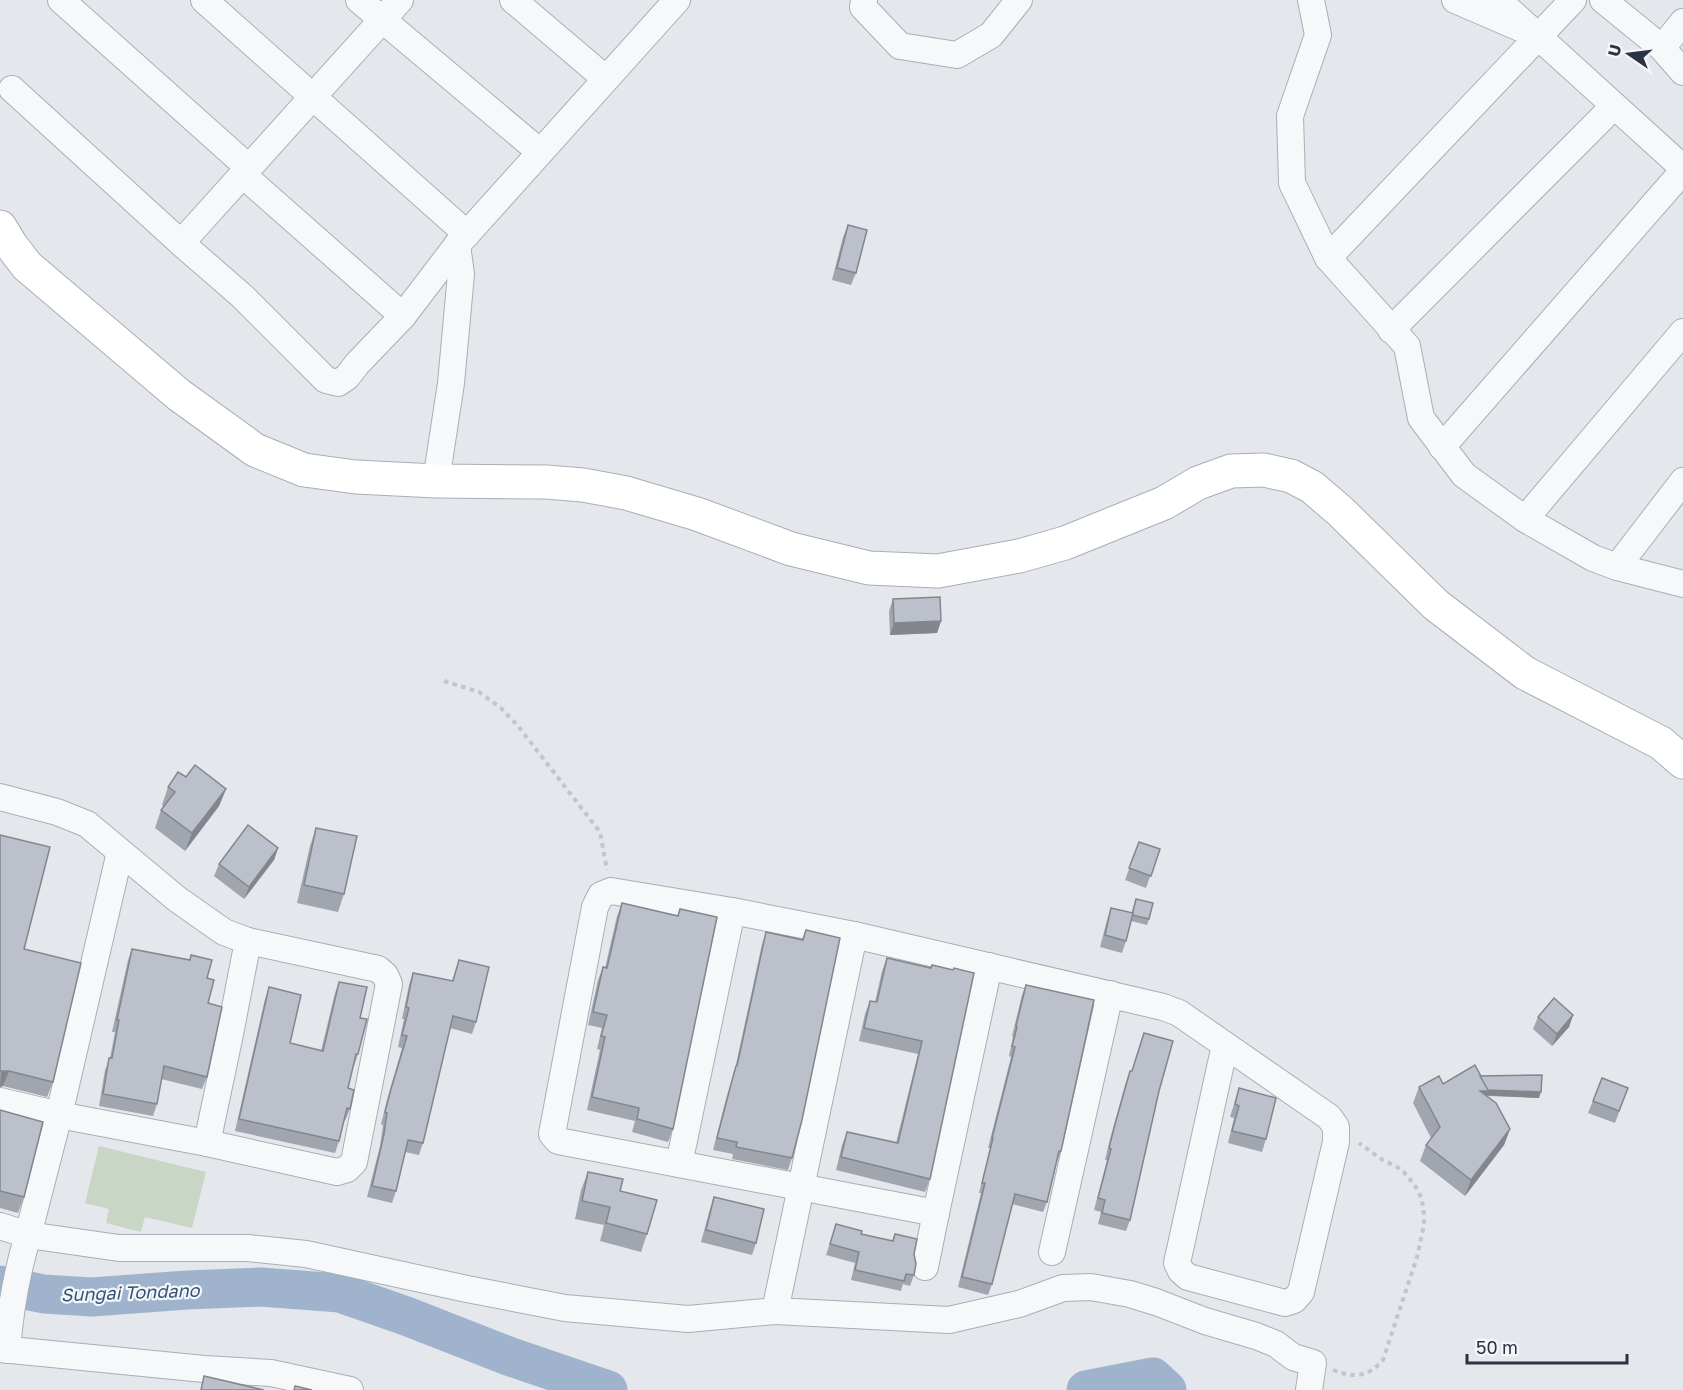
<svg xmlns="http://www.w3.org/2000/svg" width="1683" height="1390" font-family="'Golos Text',sans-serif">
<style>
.green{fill:#c9d6c5}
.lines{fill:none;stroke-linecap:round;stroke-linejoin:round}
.river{stroke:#9fb4cc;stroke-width:39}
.street-casing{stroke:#a9aeb7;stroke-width:28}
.secondary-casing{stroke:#a9aeb7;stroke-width:35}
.path{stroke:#c2c5cb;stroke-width:4;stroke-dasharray:4.5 4.5;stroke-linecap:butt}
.street{stroke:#f7f8fa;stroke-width:26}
.secondary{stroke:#fff;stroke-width:33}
.wall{fill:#a1a5ae}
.shaded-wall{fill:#83868d}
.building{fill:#bbc0ca;stroke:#83868d;stroke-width:1.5}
.labels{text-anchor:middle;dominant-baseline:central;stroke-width:4.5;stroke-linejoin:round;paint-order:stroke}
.water-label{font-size:18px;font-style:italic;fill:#34527a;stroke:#f4f6f9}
</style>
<rect width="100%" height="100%" fill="#e4e7ec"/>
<path class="green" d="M99,1146L206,1172L192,1228L145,1217L141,1232L106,1223L109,1209L85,1203Z"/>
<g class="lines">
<g class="river">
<path d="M0,1285L44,1294L92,1297L187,1290L261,1287L340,1293L406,1316L511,1357L608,1390"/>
<path d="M1086,1390L1153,1377L1167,1390"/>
</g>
<defs>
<g id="street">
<path d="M61,0L249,168"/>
<path d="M204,0L467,234"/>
<path d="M359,0L540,152"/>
<path d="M513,0L606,79"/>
<path d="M864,0L863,7L900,46L957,55L991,35L1019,0"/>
<path d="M1311,0L1318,35L1290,116L1292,183L1328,258L1407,346L1421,418L1464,475L1525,519L1593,558L1617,567L1683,481"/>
<path d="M1455,0L1520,28"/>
<path d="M1498,0L1683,168"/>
<path d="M1603,0L1662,48L1683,22"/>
<path d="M1662,48L1683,72"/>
<path d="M12,89L181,243L242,296L326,380L338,383L347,377L357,364L403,316L457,245L677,0"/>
<path d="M243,175L403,316"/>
<path d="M181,243L400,0"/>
<path d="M1328,258L1573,0"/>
<path d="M1391,330L1614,106"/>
<path d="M1442,447L1683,171"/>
<path d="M436,481L451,383L461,274L457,245"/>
<path d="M1525,519L1683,332"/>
<path d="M1617,567L1683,584"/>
<path d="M0,797L57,812L87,824L177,899L224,932L248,941L378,969L385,975L389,984L354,1162L347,1169L337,1172L207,1143L59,1115L0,1101"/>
<path d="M207,1143L229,1039L248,941"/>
<path d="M679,1164L732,911"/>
<path d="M936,1213L558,1141L552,1134L595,907L601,895L611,891L732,911L854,935L1163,1007L1179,1013L1329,1117L1336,1127V1142L1301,1292L1294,1300L1285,1303L1188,1277L1181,1271L1177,1263L1225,1045"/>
<path d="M0,1226L28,1235L59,1115L120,852"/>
<path d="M1052,1252L1110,994"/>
<path d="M925,1267L936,1213L989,966"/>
<path d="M775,1311L949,1320L1019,1304L1063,1288L1091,1287L1130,1294L1156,1302L1205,1321L1256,1336L1276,1344L1293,1357L1313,1363L1309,1390"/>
<path d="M0,1349L204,1369L271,1373L350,1390"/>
<path d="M7,1350C10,1311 17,1272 28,1235L119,1248H248L306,1254L467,1289L565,1308L688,1319L775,1311L854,935"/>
</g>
<path id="secondary" d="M0,227L11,245L27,266L179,395L255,450L304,470L356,477L436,481L546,482L583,485L626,493L697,514L791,549L869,568L938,571L1019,556L1065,543L1164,503L1198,483L1231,471L1264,470L1291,476L1312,487L1340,511L1436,605L1525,673L1661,743L1683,762"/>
</defs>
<use href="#street" class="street-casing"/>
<use href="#secondary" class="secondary-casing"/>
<g class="path">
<path d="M444,681L479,692L501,708L518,726L600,832L607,870"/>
<path d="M1333,1370C1354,1378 1367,1378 1383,1360L1417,1257L1424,1225V1216L1422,1199L1414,1184L1408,1177L1401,1169L1381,1159L1359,1143"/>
</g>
<use href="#street" class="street"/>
<use href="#secondary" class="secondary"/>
</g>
<g class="wall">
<path d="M848,225L856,273L851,285L832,280L843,237Z"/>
<path d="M893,599L941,621L937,633L890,635L889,611Z"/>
<path d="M168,787L226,789L219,806L185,851L155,828L161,810L164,807L162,805Z"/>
<path d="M316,828L344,894L338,912L297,903L310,846Z"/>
<path d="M0,835L53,1082L47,1097L3,1086L0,1087Z"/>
<path d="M1139,842L1160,849L1146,888L1125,880Z"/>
<path d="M278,848L274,860L244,899L214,876L219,864Z"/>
<path d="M1136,899L1149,919L1147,925L1131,921L1126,941L1122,953L1100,947L1107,920L1111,908L1132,913Z"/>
<path d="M622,903L677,916L680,909L673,1129L668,1142L632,1132L635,1121L587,1110L600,1050L597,1049L602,1028L588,1025L598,980L603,967L605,968L617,916Z"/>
<path d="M806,930L792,1158L788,1170L732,1159L733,1154L713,1150L726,1099L735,1069L762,944L766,932L802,939Z"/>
<path d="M132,949L207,978L208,1003L207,1077L202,1089L161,1079L157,1104L153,1116L99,1106L105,1070L110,1058L115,1032H112L128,960Z"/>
<path d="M887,958L930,968V1179L925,1192L836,1170L842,1145L847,1132L896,1143L918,1054L859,1041L865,1014L870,1001L875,1002L882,971Z"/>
<path d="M459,960L476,1022L472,1034L450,1028L423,1143L419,1155L405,1152L396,1191L392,1203L367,1197L380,1146L383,1125L381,1124L387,1100L402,1048L398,1047L404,1019H402L409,985L413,973L452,981Z"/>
<path d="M339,982L360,1018L358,1054L354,1066H353L348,1088L350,1109L345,1121L344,1120L339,1141L335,1153L235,1131L265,999L269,987L290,1043L321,1051L335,993Z"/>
<path d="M1026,985L1061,1151L1057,1162L1047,1202L1043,1212L1012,1204L992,1284L988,1295L958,1287L981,1193H979L990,1148H988L1011,1057L1009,1056L1013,1037L1012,1036L1022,995Z"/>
<path d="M1573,1015L1569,1027L1552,1046L1533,1029L1538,1017Z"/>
<path d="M1144,1033L1159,1091L1130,1220L1126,1231L1098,1224L1101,1212L1094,1210L1107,1160H1105L1110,1139L1126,1082L1130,1071H1132Z"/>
<path d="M1480,1076L1539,1098L1487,1096L1510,1129L1504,1145L1465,1196L1420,1161L1426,1145L1431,1138L1413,1103L1419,1087L1443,1084Z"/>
<path d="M1602,1078L1628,1088L1615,1123L1588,1113Z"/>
<path d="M1239,1088L1266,1139L1262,1152L1228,1143L1234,1118L1230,1117Z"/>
<path d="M0,1110L24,1197L18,1213L0,1208Z"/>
<path d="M588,1172L620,1191L647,1234L641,1252L600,1241L604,1225L575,1219L581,1190Z"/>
<path d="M714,1197L756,1243L752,1255L701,1242L710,1209Z"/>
<path d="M836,1224L861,1234L892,1241L895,1234L914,1254V1275L910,1286L903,1284L901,1291L851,1280L855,1263L826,1255Z"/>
</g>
<g class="shaded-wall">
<path d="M941,621L937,633L890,635L894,623Z"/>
<path d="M226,789L219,806L185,851L192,833Z"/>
<path d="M278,848L274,860L244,899L249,887Z"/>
<path d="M1573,1015L1569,1027L1552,1046L1557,1034Z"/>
<path d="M9,1071L3,1086L0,1087L1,1072Z"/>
<path d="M1480,1089L1541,1092L1539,1098L1478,1095Z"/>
<path d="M1510,1129L1504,1145L1465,1196L1471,1180Z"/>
</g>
<g class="building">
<path d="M848,225L867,230L856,273L837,268Z"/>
<path d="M940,597L941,621L894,623L893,599Z"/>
<path d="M195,765L226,789L192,833L161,810L175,792L168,787L178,772L186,777Z"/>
<path d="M248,825L278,848L249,887L219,864Z"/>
<path d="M316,828L357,836L344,894L304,885Z"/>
<path d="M0,835L50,847L24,949L81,963L53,1082L9,1071H0Z"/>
<path d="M1139,842L1160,849L1151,876L1129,868Z"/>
<path d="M1136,899L1153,903L1149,919L1132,915Z"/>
<path d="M622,903L678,916L680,909L717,917L673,1129L637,1119L639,1108L592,1097L605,1037L601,1036L607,1015L593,1012L603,967L607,968Z"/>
<path d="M1111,908L1133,913L1126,941L1105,935Z"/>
<path d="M806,930L840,938L802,1120L792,1158L736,1147L737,1142L717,1138L730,1088L736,1066H737L766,932L803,940Z"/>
<path d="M132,949L190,960L191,955L212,960L207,978L214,980L208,1003L222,1007L207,1077L164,1066L157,1104L103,1094L109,1058H112L119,1020H117Z"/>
<path d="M887,958L931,968L932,965L953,970L954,968L974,973L930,1179L841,1157L847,1132L898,1143L922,1041L864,1028L870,1001L877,1002Z"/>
<path d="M459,960L489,967L476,1022L453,1016L423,1143L408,1140L396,1191L372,1186L384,1134L387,1113L385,1112L391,1089L407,1036L402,1035L409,1008L406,1007L413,973L453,981Z"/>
<path d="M339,982L367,987L360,1018L367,1019L358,1054H356L348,1088L354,1090L350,1109L347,1108L339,1141L239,1119L269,987L301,995L290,1043L323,1051Z"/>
<path d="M1026,985L1094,1000L1061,1151H1059L1047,1202L1015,1194L992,1284L962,1277L985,1183H982L993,1138H992L1015,1047L1012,1046L1017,1027L1016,1026Z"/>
<path d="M1554,998L1573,1015L1557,1034L1538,1017Z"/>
<path d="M1144,1033L1173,1041L1159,1091L1130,1220L1102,1213L1105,1200L1098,1198L1111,1149L1109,1148L1114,1128L1130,1071H1132Z"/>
<path d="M1475,1065L1489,1091H1480L1496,1103L1510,1129L1471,1180L1426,1145L1440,1127L1419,1087L1439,1076L1443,1084Z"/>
<path d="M1542,1075L1541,1092L1488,1090L1480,1076Z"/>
<path d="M1602,1078L1628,1088L1619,1111L1593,1101Z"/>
<path d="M1239,1088L1276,1098L1266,1139L1232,1131L1239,1106L1235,1104Z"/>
<path d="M0,1110L43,1122L24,1197L0,1191Z"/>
<path d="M588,1172L623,1179L620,1191L657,1200L647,1234L606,1223L610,1207L582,1201Z"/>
<path d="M714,1197L764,1209L756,1243L706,1230Z"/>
<path d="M836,1224L862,1231L861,1234L893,1241L895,1234L917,1239L914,1254L916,1264L914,1275L906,1274L904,1281L855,1270L859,1252L830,1244Z"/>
<path d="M204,1376L264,1390H201Z"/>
<path d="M295,1386L312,1390H294Z"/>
</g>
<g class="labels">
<g class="water-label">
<text transform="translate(130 1292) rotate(-2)">Sungai Tondano</text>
</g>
</g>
<g transform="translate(1629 54) rotate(284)" stroke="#f4f6f9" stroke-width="4.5" paint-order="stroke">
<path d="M0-4.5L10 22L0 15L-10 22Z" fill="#2b3445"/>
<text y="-9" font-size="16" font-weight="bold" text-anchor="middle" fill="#2b3445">U</text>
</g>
<path d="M1467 1354v9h160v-9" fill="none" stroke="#2b3445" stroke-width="3"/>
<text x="1476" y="1354" font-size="18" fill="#2b3445" stroke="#f4f6f9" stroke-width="4.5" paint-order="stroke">50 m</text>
</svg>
